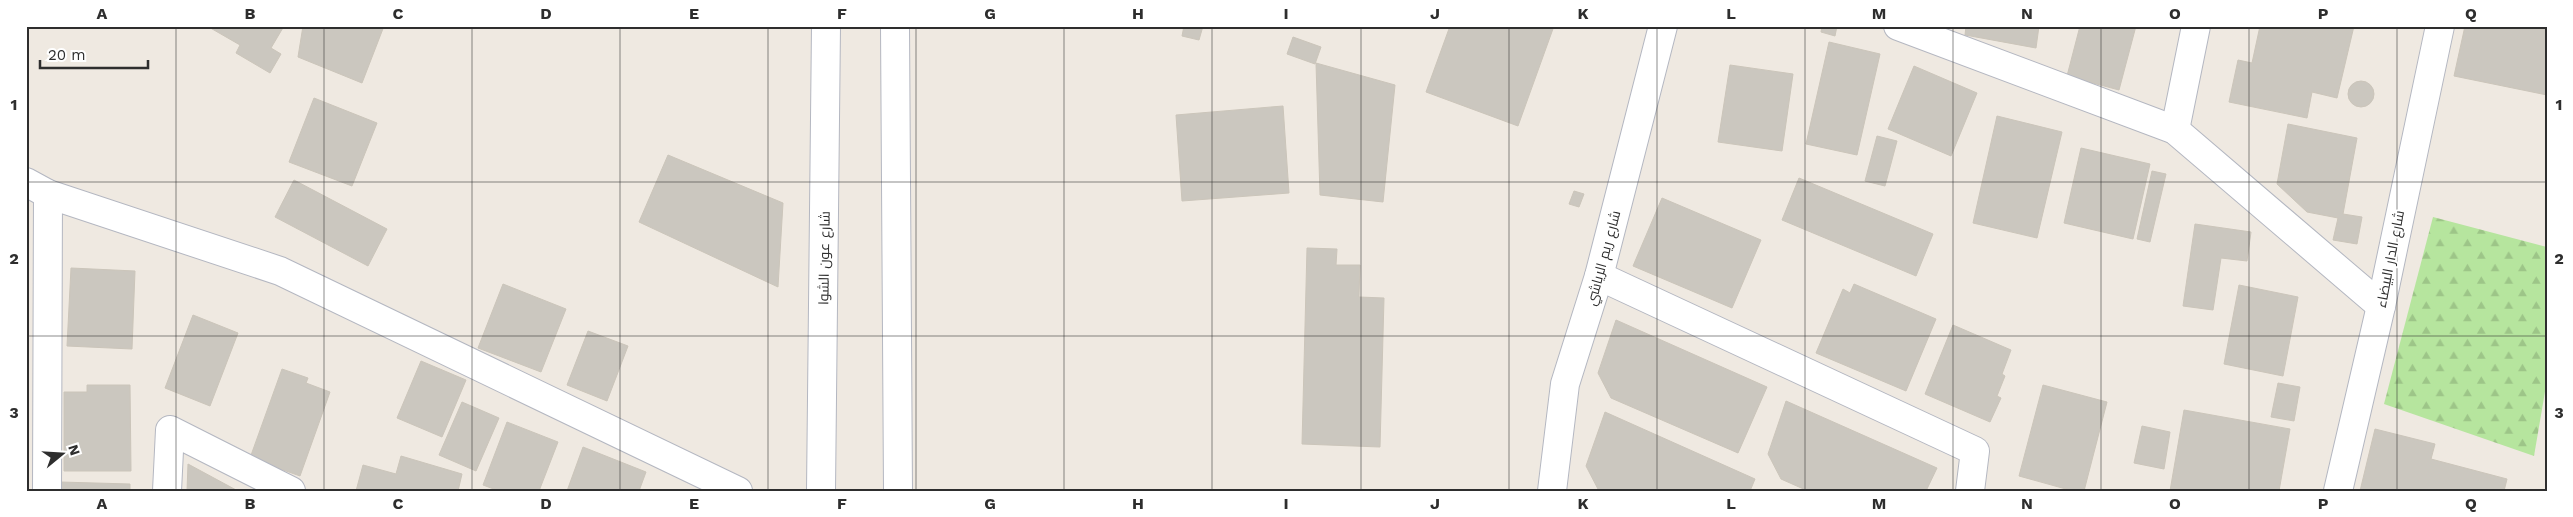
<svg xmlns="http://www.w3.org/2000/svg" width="2573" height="517" font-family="'Work Sans',Cairo,sans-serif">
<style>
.forest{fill:url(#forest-firs)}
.building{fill:#cbc7bf;stroke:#cbc5ba}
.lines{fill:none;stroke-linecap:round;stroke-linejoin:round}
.minor-casing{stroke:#b4b7c1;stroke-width:30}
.secondary-casing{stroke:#b4b7c1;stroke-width:30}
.minor{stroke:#fff;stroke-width:28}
.secondary{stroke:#fff;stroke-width:28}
.grid{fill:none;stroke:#2e2e2e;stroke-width:1;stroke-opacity:0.55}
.labels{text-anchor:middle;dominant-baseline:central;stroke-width:4;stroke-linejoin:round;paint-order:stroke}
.street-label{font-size:14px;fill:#2e2e2e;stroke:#fff}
.neatline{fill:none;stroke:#2e2e2e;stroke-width:2}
.grid-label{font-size:16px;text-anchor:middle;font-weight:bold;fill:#2e2e2e}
</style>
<defs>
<pattern id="forest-firs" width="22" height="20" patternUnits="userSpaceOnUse" patternTransform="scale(1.25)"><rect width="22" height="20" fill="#b6e59e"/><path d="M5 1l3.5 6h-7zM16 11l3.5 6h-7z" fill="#9dc588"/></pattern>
</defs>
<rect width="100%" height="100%" fill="#efe9e1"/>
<path class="forest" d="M2433,217L2547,247V380L2534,456L2384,404Z"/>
<g class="building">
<path d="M207,26H284L271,48L281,54L270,73L236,53L240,45Z"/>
<path d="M303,26H384L362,83L298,57Z"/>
<path d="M1184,26H1203L1199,40L1182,36Z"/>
<path d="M1450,26H1554L1518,126L1426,92Z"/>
<path d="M1822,26H1837L1835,36L1821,32Z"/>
<path d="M1966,26H2039L2036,48L1965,35Z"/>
<path d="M2080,26H2136L2119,90L2067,76Z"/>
<path d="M2260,26H2354L2337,98L2312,92L2307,118L2229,102L2238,60L2252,63Z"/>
<path d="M2465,26H2547V95L2454,76Z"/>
<path d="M1293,37L1321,47L1315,64L1287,54Z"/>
<path d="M1829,42L1880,54L1857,155L1806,144Z"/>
<path d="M1316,63L1395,85L1383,202L1320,195Z"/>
<path d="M1730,65L1793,74L1782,151L1718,142Z"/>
<path d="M1914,66L1977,93L1951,156L1888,129Z"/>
<circle cx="2361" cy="94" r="13"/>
<path d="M314,98L377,123L352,186L289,162Z"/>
<path d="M1283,106L1289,193L1182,201L1176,115Z"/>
<path d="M1997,116L2062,132L2037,238L1973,223Z"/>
<path d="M2288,124L2357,138L2343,214L2362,217L2357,244L2333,240L2338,218L2307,212L2277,184Z"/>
<path d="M1877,136L1897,141L1885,186L1865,181Z"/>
<path d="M2081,148L2150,164L2133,239L2064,223Z"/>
<path d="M668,155L783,203L778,287L639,222Z"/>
<path d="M2152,171L2166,174L2150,242L2137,239Z"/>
<path d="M1799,178L1933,234L1916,276L1782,220Z"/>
<path d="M294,180L387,229L368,266L275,217Z"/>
<path d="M1574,191L1584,194L1579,207L1569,204Z"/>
<path d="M1662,198L1761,240L1732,308L1633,266Z"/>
<path d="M2195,224L2251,232L2247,261L2221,258L2213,310L2183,306Z"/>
<path d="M1307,248L1337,249L1336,265H1360L1359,297L1384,298L1380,447L1302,444Z"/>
<path d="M71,268L135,271L132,349L67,346Z"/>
<path d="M503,284L566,309L541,372L478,348Z"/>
<path d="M1854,284L1936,319L1906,391L1816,353L1843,289L1850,293Z"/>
<path d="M2239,285L2298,297L2283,376L2224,364Z"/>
<path d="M193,315L238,333L210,406L165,388Z"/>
<path d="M1616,320L1767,387L1738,453L1611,398L1598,373Z"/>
<path d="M1953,325L2011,350L2002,374L2005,376L1997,396L2001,398L1990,422L1925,394Z"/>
<path d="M588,331L628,346L607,401L567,385Z"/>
<path d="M421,361L466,380L442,437L397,418Z"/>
<path d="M282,369L308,378L306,383L330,392L300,476L250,458Z"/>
<path d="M2278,383L2300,387L2294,421L2271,417Z"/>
<path d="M87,385H130L131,471H64V392H87Z"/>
<path d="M2043,385L2107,402L2084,491H2073L2019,476Z"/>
<path d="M1786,401L1937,468L1926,491H1808L1781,479L1768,454Z"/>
<path d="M462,402L499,418L476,471L439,455Z"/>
<path d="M2184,410L2290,429L2279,491H2170Z"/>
<path d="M1605,412L1755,479L1750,491H1599L1586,466Z"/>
<path d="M507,422L558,442L539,491H499L483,485Z"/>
<path d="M2142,426L2170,432L2164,469L2134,463Z"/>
<path d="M2375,429L2435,444L2431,459L2507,479L2504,491H2360Z"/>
<path d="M583,447L646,472L639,491H567Z"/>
<path d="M401,456L462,474L458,491H356L363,465L396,474Z"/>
<path d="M188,464L238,491H187Z"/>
<path d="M60,482L130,484V491H60Z"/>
</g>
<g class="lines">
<defs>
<g id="minor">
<path d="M1898,26L2175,130L2381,306"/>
<path d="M2175,130L2196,26"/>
<path d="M26,182L48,194L280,271L738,491"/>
<path d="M1599,276L1975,451L1970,491"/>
<path d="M47,491L48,194"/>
<path d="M167,491L170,430L291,491"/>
<path d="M1552,491L1565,384L1599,276L1663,26"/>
<path d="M2338,491L2381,306L2440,26"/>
</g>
<g id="secondary">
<path d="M895,26L898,491"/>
<path d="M821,491L826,26"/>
</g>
</defs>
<use href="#minor" class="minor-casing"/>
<use href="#secondary" class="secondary-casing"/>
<use href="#minor" class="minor"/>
<use href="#secondary" class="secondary"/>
</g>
<path class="grid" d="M176,26V491M324,26V491M472,26V491M620,26V491M768,26V491M916,26V491M1064,26V491M1212,26V491M1361,26V491M1509,26V491M1657,26V491M1805,26V491M1953,26V491M2101,26V491M2249,26V491M2397,26V491M26,182H2547M26,336H2547"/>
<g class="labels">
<g class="street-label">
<text transform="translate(824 258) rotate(-89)">شارع عون الشوا</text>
<text transform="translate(1603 258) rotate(-75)">شارع ريم الرياشي</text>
<text transform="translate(2390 259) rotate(-79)">شارع الدار البيضاء</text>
</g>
</g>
<rect width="2573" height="517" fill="none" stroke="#ffffff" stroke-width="55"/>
<g transform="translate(62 454) rotate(72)" stroke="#ffffff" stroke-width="4" paint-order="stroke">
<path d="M0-4L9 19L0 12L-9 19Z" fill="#2e2e2e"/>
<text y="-8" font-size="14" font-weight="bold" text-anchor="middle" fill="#2e2e2e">N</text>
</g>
<path d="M40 60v8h108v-8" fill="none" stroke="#2e2e2e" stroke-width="2.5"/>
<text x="48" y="60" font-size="15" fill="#2e2e2e" stroke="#ffffff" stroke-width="4" paint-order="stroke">20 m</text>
<rect x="28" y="28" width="2518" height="462" class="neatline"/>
<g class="grid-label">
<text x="102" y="19">A</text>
<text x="250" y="19">B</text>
<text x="398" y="19">C</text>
<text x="546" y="19">D</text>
<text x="694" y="19">E</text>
<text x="842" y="19">F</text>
<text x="990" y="19">G</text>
<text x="1138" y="19">H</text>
<text x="1286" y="19">I</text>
<text x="1435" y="19">J</text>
<text x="1583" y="19">K</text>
<text x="1731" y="19">L</text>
<text x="1879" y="19">M</text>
<text x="2027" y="19">N</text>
<text x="2175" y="19">O</text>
<text x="2323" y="19">P</text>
<text x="2471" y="19">Q</text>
<text x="14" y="110">1</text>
<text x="2559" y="110">1</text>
<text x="14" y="264">2</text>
<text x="2559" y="264">2</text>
<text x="14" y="418">3</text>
<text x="2559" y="418">3</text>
<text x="102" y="509">A</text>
<text x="250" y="509">B</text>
<text x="398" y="509">C</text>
<text x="546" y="509">D</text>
<text x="694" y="509">E</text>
<text x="842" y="509">F</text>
<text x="990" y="509">G</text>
<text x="1138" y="509">H</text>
<text x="1286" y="509">I</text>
<text x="1435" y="509">J</text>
<text x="1583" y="509">K</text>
<text x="1731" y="509">L</text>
<text x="1879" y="509">M</text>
<text x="2027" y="509">N</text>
<text x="2175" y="509">O</text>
<text x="2323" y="509">P</text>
<text x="2471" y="509">Q</text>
</g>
</svg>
